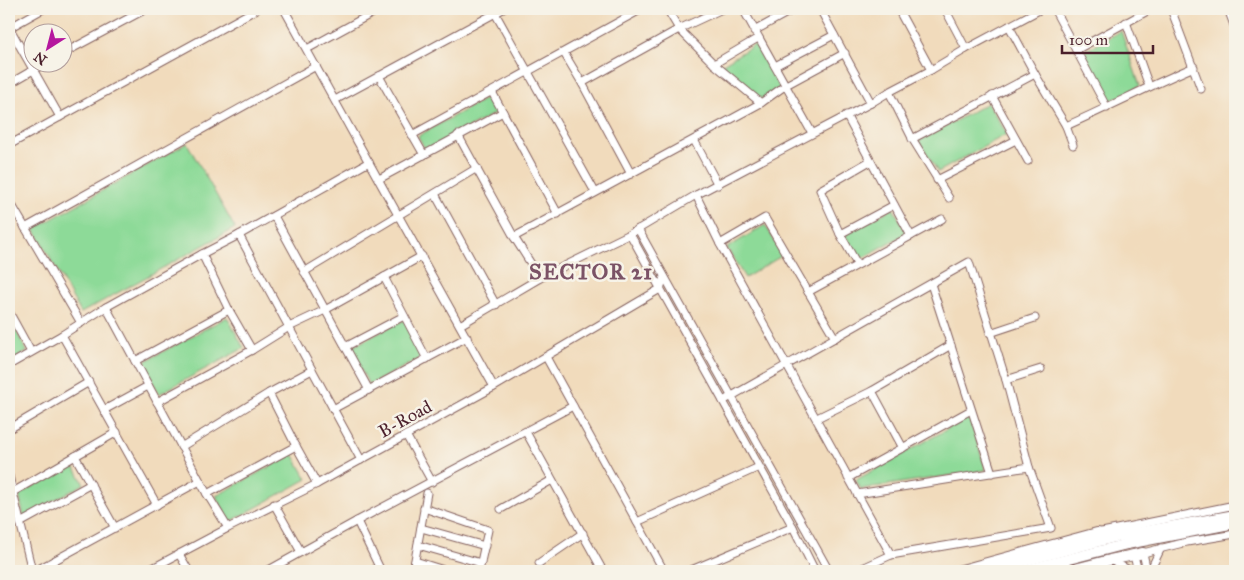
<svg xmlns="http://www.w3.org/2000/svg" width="1244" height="580" font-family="'IM FELL Great Primer',serif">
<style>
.green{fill:#8dda98;stroke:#6c7c62}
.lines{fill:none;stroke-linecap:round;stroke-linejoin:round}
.minor-casing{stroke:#84615e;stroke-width:9}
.highway-casing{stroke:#84615e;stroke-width:12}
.minor{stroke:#fff;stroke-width:7}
.highway{stroke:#fff;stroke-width:10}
.labels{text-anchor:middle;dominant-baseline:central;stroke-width:5;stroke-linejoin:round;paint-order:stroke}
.street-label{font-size:18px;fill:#4a1f2b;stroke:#f7f3e8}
.district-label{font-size:22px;font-weight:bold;letter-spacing:1px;fill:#7b5266;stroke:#f7f3e8}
</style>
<rect width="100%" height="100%" fill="#f7f3e8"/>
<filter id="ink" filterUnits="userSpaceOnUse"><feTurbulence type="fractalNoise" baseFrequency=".02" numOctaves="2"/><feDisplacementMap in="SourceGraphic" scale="10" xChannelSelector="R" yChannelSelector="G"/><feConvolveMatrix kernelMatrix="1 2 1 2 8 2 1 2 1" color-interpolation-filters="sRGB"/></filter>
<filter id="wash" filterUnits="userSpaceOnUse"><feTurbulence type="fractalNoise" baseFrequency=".0096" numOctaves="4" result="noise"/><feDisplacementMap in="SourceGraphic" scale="20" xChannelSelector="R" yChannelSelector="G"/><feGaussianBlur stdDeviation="1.12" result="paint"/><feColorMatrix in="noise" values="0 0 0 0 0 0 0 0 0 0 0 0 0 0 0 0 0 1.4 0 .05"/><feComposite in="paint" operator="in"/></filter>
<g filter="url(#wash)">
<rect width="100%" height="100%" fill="#f1dbbc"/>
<g class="green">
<path d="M1121,31L1140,86L1110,101L1083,52Z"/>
<path d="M756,44L780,88L761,99L721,65Z"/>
<path d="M490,96L499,111L426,151L418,136Z"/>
<path d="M988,103L1007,134L938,172L919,141Z"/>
<path d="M187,143L235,228L81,313L34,229Z"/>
<path d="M893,208L907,233L859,260L845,235Z"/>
<path d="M765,225L783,255L745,278L727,248Z"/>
<path d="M227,317L244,348L159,394L142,363Z"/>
<path d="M404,320L423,357L369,385L350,348Z"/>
<path d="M14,327L27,352L9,362V330Z"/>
<path d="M969,417L986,470L861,489L856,480Z"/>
<path d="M293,454L307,479L230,522L216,496Z"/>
<path d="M72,463L84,484L24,517L19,495Z"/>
</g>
</g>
<g filter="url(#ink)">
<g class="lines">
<defs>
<g id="minor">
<path d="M284,9L398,215L494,387"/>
<path d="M667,9L679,29L714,64L761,103"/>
<path d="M743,9L812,133"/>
<path d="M820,9L871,103"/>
<path d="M898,9L931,70"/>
<path d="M945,9L966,49"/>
<path d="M1054,9L1107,108"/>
<path d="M1171,9L1201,89"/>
<path d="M1228,9L1235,28"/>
<path d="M495,13L595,192"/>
<path d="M1126,22L1149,86"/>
<path d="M1009,26L1035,74L1066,126L1073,145"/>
<path d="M9,27L60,117"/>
<path d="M9,28L43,9"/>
<path d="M754,31L794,9"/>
<path d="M307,49L380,9"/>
<path d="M1076,50L1151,9"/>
<path d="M564,53L582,83L631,174"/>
<path d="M62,54L146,9"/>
<path d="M714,64L758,38"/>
<path d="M775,66L834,35"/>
<path d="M379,76L424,155"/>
<path d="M582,83L679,29L722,9"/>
<path d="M9,84L47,62"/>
<path d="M492,92L558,214"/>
<path d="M889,92L913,140L949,198"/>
<path d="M992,96L1028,161"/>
<path d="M335,100L503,9"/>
<path d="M846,115L911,236"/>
<path d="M1066,126C1109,107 1151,85 1194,67"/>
<path d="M412,135L642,9"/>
<path d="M458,135L514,237L540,278"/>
<path d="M912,139L1035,74"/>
<path d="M694,140L718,185"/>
<path d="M9,145L257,9"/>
<path d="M379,179L503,112"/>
<path d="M937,180L1016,140"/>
<path d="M435,194L496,305"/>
<path d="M696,195L720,244L891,555"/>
<path d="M9,200L81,323"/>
<path d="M274,216L369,390"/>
<path d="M25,228L316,66"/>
<path d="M638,229L829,571"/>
<path d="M630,234L793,527L815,571"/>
<path d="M840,234L894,205"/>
<path d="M239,235L361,460"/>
<path d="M514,237L761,103L786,85L845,53"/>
<path d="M720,244L765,218L835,338"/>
<path d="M202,254L229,310L252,350"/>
<path d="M857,264L840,234L820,190L870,161"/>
<path d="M304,272L477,168"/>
<path d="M384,277L427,359"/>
<path d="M931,284L992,473"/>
<path d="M808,292L942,219"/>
<path d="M106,307L207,494L228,528"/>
<path d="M9,312L31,352"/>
<path d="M460,325L540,278L630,234L696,195L871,103L889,92L931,70L966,49L1041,9"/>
<path d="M990,333L1035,318"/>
<path d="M62,335L157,505"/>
<path d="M345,347L404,316"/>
<path d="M546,357L664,571"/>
<path d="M135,361L229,310"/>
<path d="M9,365L62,335L106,307L202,254L239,235L369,162"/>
<path d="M1006,380L1041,369"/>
<path d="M872,391L903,448"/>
<path d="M269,393L296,446L317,484"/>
<path d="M723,401L969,262L1006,380L1029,467L1051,528L891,555L856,571"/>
<path d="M157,402L252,350L289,327L325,310L422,256"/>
<path d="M333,409L467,337"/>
<path d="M104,410L148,386"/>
<path d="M817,418L872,391L951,345"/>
<path d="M9,429L89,382"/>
<path d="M526,432L603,571"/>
<path d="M406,435L432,482"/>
<path d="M181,447L269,393L312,370"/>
<path d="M75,456L115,528"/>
<path d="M9,476L32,571"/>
<path d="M848,478L971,410"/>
<path d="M13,492L117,432"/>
<path d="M207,494L296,446"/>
<path d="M857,494L1029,467"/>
<path d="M274,504L301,552"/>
<path d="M424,508L488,530L479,571"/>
<path d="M501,509L552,480"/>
<path d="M357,521L381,571"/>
<path d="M637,522L759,467"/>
<path d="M20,523L91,484"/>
<path d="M421,528L485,546"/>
<path d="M1102,532L1235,505"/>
<path d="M418,545L481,563"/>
<path d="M179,554L189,571"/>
<path d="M1134,556L1138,571"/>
<path d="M1110,560L1131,571"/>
<path d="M415,561L447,571"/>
<path d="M539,563L583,533"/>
<path d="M35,571L200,481"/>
<path d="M147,571L228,528L317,484L494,387L660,289L664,277"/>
<path d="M267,571L357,521L573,406"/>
<path d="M413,571L427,493"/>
<path d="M689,571L793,527"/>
<path d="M1147,571L1143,553L1187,542L1235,534"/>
<path d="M1150,571L1161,548"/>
<path d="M1233,571H1235"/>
</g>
<g id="highway">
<path d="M958,571L1097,533L1112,536"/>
<path d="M985,571L1115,537L1235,515"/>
<path d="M1022,571L1127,544L1235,523"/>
<path d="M1067,571L1110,560L1143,553"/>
</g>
</defs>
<use href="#minor" class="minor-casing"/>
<use href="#highway" class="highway-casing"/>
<use href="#minor" class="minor"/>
<use href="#highway" class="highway"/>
</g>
</g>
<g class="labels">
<g class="street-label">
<text transform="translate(405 419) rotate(-29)">B-Road</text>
</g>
<g class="district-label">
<text x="591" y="271">SECTOR 21</text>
</g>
</g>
<rect width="1244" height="580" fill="none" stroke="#f7f3e8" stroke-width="30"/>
<g transform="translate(48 48) rotate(216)"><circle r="24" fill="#f7f3e8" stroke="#b29e9c"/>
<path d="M0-4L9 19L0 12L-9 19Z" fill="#b5179e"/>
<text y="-8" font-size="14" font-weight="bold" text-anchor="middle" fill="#4a1f2b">N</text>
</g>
<path d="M1062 45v8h91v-8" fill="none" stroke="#4a1f2b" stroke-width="2.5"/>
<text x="1069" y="45" font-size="15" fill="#4a1f2b" stroke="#f7f3e8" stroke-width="4" paint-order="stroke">100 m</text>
</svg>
